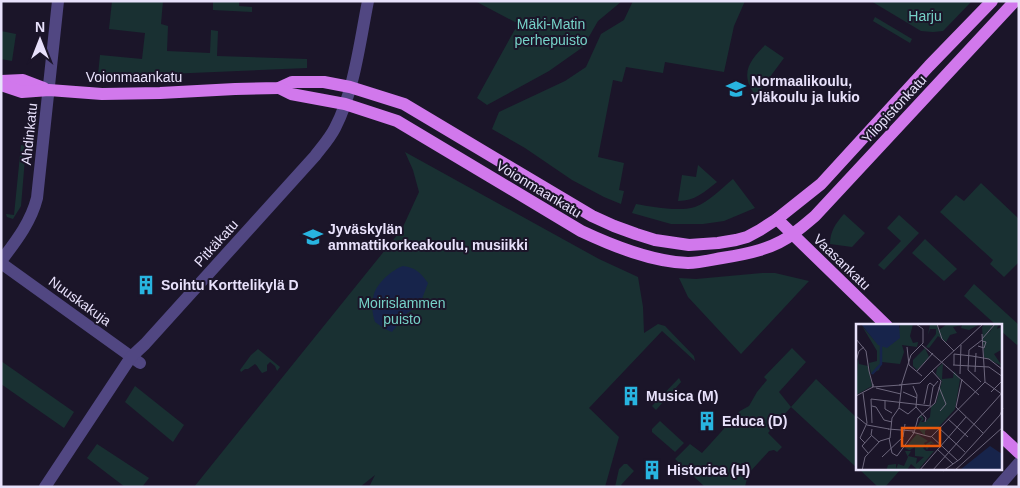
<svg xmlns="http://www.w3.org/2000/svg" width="1020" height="488" font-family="Arial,sans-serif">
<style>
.green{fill:#193032}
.water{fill:#17244b}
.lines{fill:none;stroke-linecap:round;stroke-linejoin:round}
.minor{stroke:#514782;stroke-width:12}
.major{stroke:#d178ec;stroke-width:12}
.labels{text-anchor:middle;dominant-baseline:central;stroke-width:4;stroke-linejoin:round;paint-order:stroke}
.park-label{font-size:14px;fill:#76d2c8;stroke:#1b1529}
.street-label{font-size:14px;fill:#e8e1fb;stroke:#1b1529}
.poi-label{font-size:14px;font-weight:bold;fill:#e8e1fb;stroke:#1b1529;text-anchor:start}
.inset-river{fill:none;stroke:#17244b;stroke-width:2.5}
.inset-road{fill:none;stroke:#6d677d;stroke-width:1}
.view{fill:#e8590c;fill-opacity:0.15;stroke:#e8590c;stroke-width:2.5}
.inset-edge{fill:none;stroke:#e8e1fb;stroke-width:2.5}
</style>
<rect width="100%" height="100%" fill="#1b1529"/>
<g class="green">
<path d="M112,1H163L161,24L168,26L167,51L210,53L211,30L218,31L217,56L307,59V68L120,76L98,75L100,55L142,59L145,33L109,29Z"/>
<path d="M213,1H239V6L252,7V12L213,10Z"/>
<path d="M475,1H622L598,21L583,47L549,71L487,105L477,98L514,31L520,23L515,22Z"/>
<path d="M633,1H745L734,26L724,72L665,62L663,73L626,67L622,82L613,80L598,157L624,163L619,190L624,191L621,204L604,197L572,180L525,148L492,129L499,112L565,81L586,67L601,34L624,20Z"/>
<path d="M871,1H972L943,31L933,32L921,31Z"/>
<path d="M875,17L912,39L910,43L873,21Z"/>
<path d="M1,31L16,34L12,61L1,59Z"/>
<path d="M765,45L784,58L756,96C753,92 749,86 748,81C744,66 756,55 765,45Z"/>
<path d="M21,145L26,146L21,206L13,219L7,217L6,214L14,215Z"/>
<path d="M405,152L599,259L638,277L643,307L644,333L658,324L665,326L694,356L695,361L662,331L589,408L619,437L605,487H369L375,475L360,487H194L402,229L419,192L413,170Z"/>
<path d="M698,165L717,182C704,192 695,201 678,201L682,175L696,177Z"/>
<path d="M733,179L755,208L724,221L703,224H671L632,213L636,204C653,207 678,212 695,207C709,202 722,188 733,179Z"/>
<path d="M981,183L1019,219V262L1004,277L990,264L993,260L940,212L956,195L964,201Z"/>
<path d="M844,214L865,233L852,247L830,244C830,231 836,223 844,214Z"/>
<path d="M899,215L919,233L884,270L878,265L901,241L887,228Z"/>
<path d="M925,239L957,269L944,281L912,253Z"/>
<path d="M762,273H775L809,281L741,354L688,297L679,278L696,279Z"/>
<path d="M974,284L1019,325V343L1017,345L1001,331V326L996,325L964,296Z"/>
<path d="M792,348L806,362L779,392L791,407L816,379L857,418V468L791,407L768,433L782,447L777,452L774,450L769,451L748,474L745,487H705L675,459L690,444L702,453L740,411L749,406L757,392L767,380L764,377Z"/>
<path d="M258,349L280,367L277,371L275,366L270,362L267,365V371L262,373C259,370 258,366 255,364L248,369H245L241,372L240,370L251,355Z"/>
<path d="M1,361L74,412L64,428L1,384Z"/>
<path d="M679,378L681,382L656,410L652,406Z"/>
<path d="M135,386L184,425L173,442L125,402Z"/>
<path d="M660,421L684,443L675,452L652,432V429Z"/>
<path d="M97,444L149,478L142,487H125L87,458Z"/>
<path d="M624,464H627L634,471L621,485L623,487H615L619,469Z"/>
<path d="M859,469H901L885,487H878Z"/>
</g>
<path class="water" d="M403,266C416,268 420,272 428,283L422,299L418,306L406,314L392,332L385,329L375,322C372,313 371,303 374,294C378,282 392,270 403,266Z"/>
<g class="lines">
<g class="minor">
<path d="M1,261C16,241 31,222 37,198L58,1"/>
<path d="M1,263L140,363"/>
<path d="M45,487L131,357L145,344L315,156C322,147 330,138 335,128C354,92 360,41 368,1"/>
<path d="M998,487L1019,463"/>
</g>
<g class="major">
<path d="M1,81L23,80L44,88"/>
<path d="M1,85L22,92L49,90L102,94L160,93L235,89L279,88L292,82H324L350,87L404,104L592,216L614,226L636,234L655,240L689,245L718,243L736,240L747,237L760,230L777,219L821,184L929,66L992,1"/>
<path d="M279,88L291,94L345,104L397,121L581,231C613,246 652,262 688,263C699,263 711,260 722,258C747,254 774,249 794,233C801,228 808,222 815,216L1015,1"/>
<path d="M777,219L887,326"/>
<path d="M1001,436L1019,453"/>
</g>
</g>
<defs>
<symbol id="school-bare" viewBox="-9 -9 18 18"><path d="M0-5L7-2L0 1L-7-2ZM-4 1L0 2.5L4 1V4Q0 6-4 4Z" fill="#28b4e0" stroke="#1b1529" stroke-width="2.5" paint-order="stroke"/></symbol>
<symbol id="building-bare" viewBox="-9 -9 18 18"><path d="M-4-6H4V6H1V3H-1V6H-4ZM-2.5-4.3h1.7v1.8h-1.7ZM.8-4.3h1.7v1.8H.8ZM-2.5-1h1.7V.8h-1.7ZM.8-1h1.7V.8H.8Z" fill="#28b4e0" stroke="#1b1529" stroke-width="2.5" paint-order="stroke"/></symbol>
</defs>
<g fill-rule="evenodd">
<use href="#school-bare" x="722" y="75" width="28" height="28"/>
<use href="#school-bare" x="299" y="223" width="28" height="28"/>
<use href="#building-bare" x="132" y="271" width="28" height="28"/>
<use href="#building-bare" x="617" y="382" width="28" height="28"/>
<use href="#building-bare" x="693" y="407" width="28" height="28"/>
<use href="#building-bare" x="638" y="456" width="28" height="28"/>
</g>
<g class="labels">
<g class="park-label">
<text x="925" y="16">Harju</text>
<text x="551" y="24">Mäki-Matin<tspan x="551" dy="16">perhepuisto</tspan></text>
<text x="402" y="303">Moirislammen<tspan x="402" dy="16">puisto</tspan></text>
</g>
<g class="street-label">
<text x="134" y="77">Voionmaankatu</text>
<text transform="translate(894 109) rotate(-47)">Yliopistonkatu</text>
<text transform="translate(29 134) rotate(-84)">Ahdinkatu</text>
<text transform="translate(539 189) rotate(31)">Voionmaankatu</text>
<text transform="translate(216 243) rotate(-48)">Pitkäkatu</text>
<text transform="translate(842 262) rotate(44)">Vaasankatu</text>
<text transform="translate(80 301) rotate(36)">Nuuskakuja</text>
</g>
<g class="poi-label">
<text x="751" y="81">Normaalikoulu,<tspan x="751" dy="16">yläkoulu ja lukio</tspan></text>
<text x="328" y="229">Jyväskylän<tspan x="328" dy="16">ammattikorkeakoulu, musiikki</tspan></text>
<text x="161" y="285">Soihtu Korttelikylä D</text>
<text x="646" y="396">Musica (M)</text>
<text x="722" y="421">Educa (D)</text>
<text x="667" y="470">Historica (H)</text>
</g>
</g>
<g transform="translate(856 324)">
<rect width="146" height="146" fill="#1b1529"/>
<path d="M43,0H57L54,12L57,19L62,18L61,23L46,21L48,28L44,40L26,38L23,46L15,50L13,39L21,37V27L6,2L20,18L44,3ZM74,0H81L83,6L91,0H124L113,6L105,4L106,1L97,3L101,9L94,11L90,18L82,12L73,24L70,23L80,10V5H74L72,11ZM129,0H137L133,10L138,0H146L142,2L141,5L145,3V26L138,30L146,42L128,33L126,3ZM69,24L73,33L61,46L57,42V36ZM2,34L3,40L12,42L16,62L0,71ZM87,39L86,55L97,54L98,47L104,55L99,85L81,105L74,103L69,107V112H74H69L61,103L66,94H62L65,91L68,95L65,98H69L74,93L75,83L80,79L86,57L80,50L81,44ZM61,110L72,117L68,119L71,124L70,120L75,117L79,121L75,119L71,126L69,123L67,124L70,127H78L62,146L55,140L51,146L30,147L32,141L40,140V145L42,140L48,142L52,133L49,127H55L52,132L61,134L60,140L68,133L59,132V123L54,126H53L49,124Z" fill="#193032"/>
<path d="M5,0H43L44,14L31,24L22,21ZM134,122L146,130V146H104Z" fill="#17244b"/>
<path class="inset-river" d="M16,50L25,40V22"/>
<path class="inset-road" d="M81,0L86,15L98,27M126,10L129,58M0,15L10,27L13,47L17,62V63V60M126,15L139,0M66,21L123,71M122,22L128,24L130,18L126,17M51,23L53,41L66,52M0,37L3,27L8,23M97,41L133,43L147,53M98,41V30L116,32L133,35L147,46M112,46L113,26L126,16M112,46L125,58M61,47L77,29M76,47L127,0M119,48L120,29M104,50L105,21M106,55L100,83L127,109M129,58L147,71M43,61L64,59L77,46M16,63L45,61M83,63L90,80L84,87M20,64L45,70M47,68L61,74M135,68L147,56M7,69L11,99L4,114L9,119M0,72L17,63M29,76V85L36,89M68,80L72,61L74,59L78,62M74,81L77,63L82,57M16,82L20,83L28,96L36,98M60,83L70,94L69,98M43,84L52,90L60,83L61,71L57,62M0,92L11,101L33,105M92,95L112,113M16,99L15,75L75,82M83,104L109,128M16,105L15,111L23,118M32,105L58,107M56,108L75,113L129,58M75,112L102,137M33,114L36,129L41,132L58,109L62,94L79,79L85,57L76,47M81,125L97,140M12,129L6,122L15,112M26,133L47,113L49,100M6,147L9,133L24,117L34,114L36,94L43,84L46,59L55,31L67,19V5L60,0M63,147L110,93M76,147L146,69M87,147L104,135L144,91L147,84M98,147L147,103"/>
<path class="view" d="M46,104H84V122H46Z"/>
<rect width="146" height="146" class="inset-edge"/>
</g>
<rect width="1020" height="488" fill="none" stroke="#e8e1fb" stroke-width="5"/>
<g transform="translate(40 40)" stroke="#1b1529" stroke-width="4" paint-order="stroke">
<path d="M0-4L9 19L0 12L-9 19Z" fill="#e8e1fb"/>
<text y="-8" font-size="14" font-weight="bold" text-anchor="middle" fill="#e8e1fb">N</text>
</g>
</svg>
